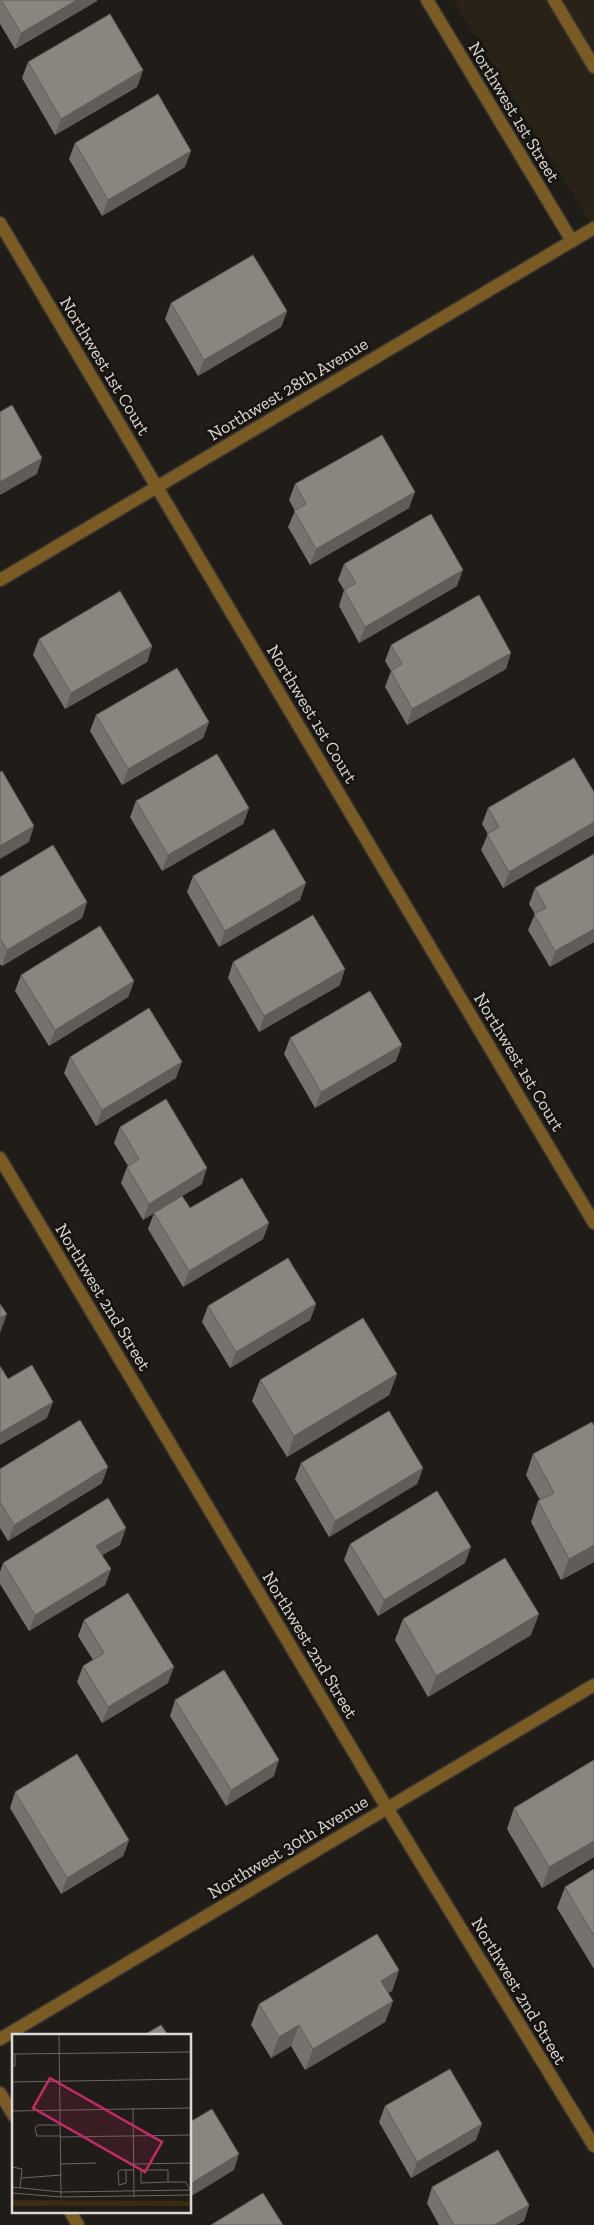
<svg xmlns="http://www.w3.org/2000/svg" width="594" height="2225" font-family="'Zilla Slab',serif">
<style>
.built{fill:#282217}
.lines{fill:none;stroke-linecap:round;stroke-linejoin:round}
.service-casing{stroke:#3a3732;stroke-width:15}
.minor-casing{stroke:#3a3732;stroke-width:15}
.service{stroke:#7a5b23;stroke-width:12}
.minor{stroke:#7a5b23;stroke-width:12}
.wall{fill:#76726d}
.shaded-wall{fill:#605d59}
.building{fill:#89857f;stroke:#605d59}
.labels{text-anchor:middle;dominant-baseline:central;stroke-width:5;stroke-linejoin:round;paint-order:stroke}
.street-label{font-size:18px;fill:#dbd8d5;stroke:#17140f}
.inset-road{fill:none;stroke:#6b6864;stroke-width:1}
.view{fill:#c42b67;fill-opacity:0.15;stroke:#c42b67;stroke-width:2.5}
.inset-edge{fill:none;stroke:#dbd8d5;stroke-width:2.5}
</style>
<rect width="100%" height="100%" fill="#201d18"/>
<path class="built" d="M453,0H594V229Z"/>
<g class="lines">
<defs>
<path id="service" d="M554,0L594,67"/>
<g id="minor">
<path d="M427,0L572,241"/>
<path d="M0,223L594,1223"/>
<path d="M0,580L594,228"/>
<path d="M0,1158L387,1808L594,2146"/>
<path d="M0,2039L594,1685"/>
<path d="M0,2093L14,2116"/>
<path d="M70,2211L78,2225"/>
</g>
</defs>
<use href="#service" class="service-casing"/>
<use href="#minor" class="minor-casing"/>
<use href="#service" class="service"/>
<use href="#minor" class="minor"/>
</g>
<g class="wall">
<path d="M0,0H97V1L15,49L0,24Z"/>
<path d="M28,62L143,70L137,87L55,135L22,78Z"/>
<path d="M75,143L185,167L102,216L69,159Z"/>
<path d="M171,303L287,311L281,327L198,376L165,319Z"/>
<path d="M295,484L409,508L310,565L288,527L295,511L289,500Z"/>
<path d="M344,564L457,586L359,643L339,606L344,590L338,580Z"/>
<path d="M39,639L152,646L147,662L65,709L33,655Z"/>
<path d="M391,645L506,669L407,725L385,687L391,671L385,661Z"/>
<path d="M96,715L209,722L203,738L122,785L90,731Z"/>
<path d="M594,792V835L503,888L481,850L488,834L482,824L488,808Z"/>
<path d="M136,801L249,808L243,824L162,871L130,817Z"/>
<path d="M594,854L550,967L528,930L535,914L529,904L535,888Z"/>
<path d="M193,876L300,900L219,947L187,892Z"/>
<path d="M0,877L87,902L82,918L2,966L0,964Z"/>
<path d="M233,962L340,985L259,1032L228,978Z"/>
<path d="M21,975L134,981L128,997L49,1046L15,991Z"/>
<path d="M290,1038L396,1061L315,1108L284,1054Z"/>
<path d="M70,1057L176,1078L96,1126L64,1073Z"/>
<path d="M120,1127L202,1184L182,1196L190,1208L263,1239L183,1287L148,1229L154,1213L143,1220L121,1183L127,1167L128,1166L114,1143Z"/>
<path d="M316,1304L310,1320L230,1368L202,1322L208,1306Z"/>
<path d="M397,1374L389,1395L287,1457L252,1401L260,1380Z"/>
<path d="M533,1454L594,1562L561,1580L531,1522L538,1501L540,1500L526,1475Z"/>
<path d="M301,1463L423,1468L417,1484L329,1537L295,1479Z"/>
<path d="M0,1469L102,1483L8,1541L0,1528Z"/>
<path d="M350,1544L465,1563L378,1616L344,1560Z"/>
<path d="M120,1545L102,1555L111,1569L105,1585L29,1631L0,1584V1572L3,1563Z"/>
<path d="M403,1619L531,1635L428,1697L395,1640Z"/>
<path d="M84,1620L168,1683L102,1723L77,1682L83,1666L93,1660L78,1636Z"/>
<path d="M175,1700L274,1776L226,1806L170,1716Z"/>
<path d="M594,1760V1857L542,1888L507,1829L514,1808Z"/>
<path d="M15,1792L129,1840L123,1856L61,1894L10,1808Z"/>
<path d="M594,1869V1969L557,1908L565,1887Z"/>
<path d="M399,1970L392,1991L388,1993L393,2001L385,2022L305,2070L291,2046L271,2058L251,2025L259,2004Z"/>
<path d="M385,2106L476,2140L411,2178L379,2122Z"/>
<path d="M432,2187L529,2205L524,2221L516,2225H439L427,2203Z"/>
</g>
<g class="shaded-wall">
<path d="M77,0H97V1L15,49L21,33Z"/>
<path d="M143,70L137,87L55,135L61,119Z"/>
<path d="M191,151L185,167L102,216L108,200Z"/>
<path d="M287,311L281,327L198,376L204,360Z"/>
<path d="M42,458L37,474L0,495V482Z"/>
<path d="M415,492L409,508L310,565L316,549Z"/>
<path d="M463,570L457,586L359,643L365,627Z"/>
<path d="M152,646L147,662L65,709L71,693Z"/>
<path d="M511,653L506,669L407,725L412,709Z"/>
<path d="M209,722L203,738L122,785L128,769Z"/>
<path d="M249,808L243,824L162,871L168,855Z"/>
<path d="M594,822V835L503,888L509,872Z"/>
<path d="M34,826L29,842L0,859V846Z"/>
<path d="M306,883L300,900L219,947L225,931Z"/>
<path d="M87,902L82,918L2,966L7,950Z"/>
<path d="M594,929V942L550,967L555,951Z"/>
<path d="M345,969L340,985L259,1032L264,1016Z"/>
<path d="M134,981L128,997L49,1046L55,1030Z"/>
<path d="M402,1045L396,1061L315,1108L321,1092Z"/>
<path d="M182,1062L176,1078L96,1126L102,1110Z"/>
<path d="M207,1168L202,1184L143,1220L149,1204Z"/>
<path d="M269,1223L263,1239L183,1287L189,1271Z"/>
<path d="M316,1304L310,1320L230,1368L236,1352Z"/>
<path d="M7,1314L0,1333V1318Z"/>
<path d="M397,1374L389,1395L287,1457L294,1436Z"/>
<path d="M53,1402L47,1418L0,1445V1433Z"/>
<path d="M108,1467L102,1483L8,1541L14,1525Z"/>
<path d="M423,1468L417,1484L329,1537L335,1521Z"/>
<path d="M126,1528L120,1545L91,1562L96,1546Z"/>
<path d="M594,1545V1562L561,1580L569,1559Z"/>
<path d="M471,1547L465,1563L378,1616L384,1600Z"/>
<path d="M111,1569L105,1585L29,1631L35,1615Z"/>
<path d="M539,1614L531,1635L428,1697L436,1676Z"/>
<path d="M174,1667L168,1683L102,1723L108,1707Z"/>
<path d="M279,1760L274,1776L226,1806L231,1790Z"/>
<path d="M129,1840L123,1856L61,1894L67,1878Z"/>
<path d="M594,1841V1857L542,1888L549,1867Z"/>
<path d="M399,1970L392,1991L374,2002L381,1981Z"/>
<path d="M393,2001L385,2022L305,2070L313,2049Z"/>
<path d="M299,2025L291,2046L271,2058L279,2037Z"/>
<path d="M482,2124L476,2140L411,2178L417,2162Z"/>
<path d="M239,2154L234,2170L190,2197V2184Z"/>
<path d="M529,2205L524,2221L516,2225H494Z"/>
</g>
<g class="building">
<path d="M1,0H77L21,33Z"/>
<path d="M110,14L143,70L61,119L28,62Z"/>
<path d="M158,94L191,151L108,200L75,143Z"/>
<path d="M253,255L287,311L204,360L171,303Z"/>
<path d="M12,405L42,458L0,482V412Z"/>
<path d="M382,435L415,492L316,549L294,511L306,504L295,484Z"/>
<path d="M431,514L463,570L365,627L344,590L356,583L344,564Z"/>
<path d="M120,591L152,646L71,693L39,639Z"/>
<path d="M479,595L511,653L412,709L391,671L402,664L391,645Z"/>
<path d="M177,668L209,722L128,769L96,715Z"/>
<path d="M217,754L249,808L168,855L136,801Z"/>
<path d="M574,758L594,792V822L509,872L487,834L499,827L488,808Z"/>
<path d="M2,771L34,826L0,846V772Z"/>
<path d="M274,829L306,883L225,931L193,876Z"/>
<path d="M53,845L87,902L7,950L0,938V877Z"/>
<path d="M594,854V929L555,951L534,914L546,908L535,888Z"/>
<path d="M313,915L345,969L264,1016L233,962Z"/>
<path d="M100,926L134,981L55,1030L21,975Z"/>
<path d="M370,991L402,1045L321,1092L290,1038Z"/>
<path d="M149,1008L182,1062L102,1110L70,1057Z"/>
<path d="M166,1099L207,1168L149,1204L127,1167L139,1159L120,1127Z"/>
<path d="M242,1178L269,1223L189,1271L154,1213L182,1196L190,1208Z"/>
<path d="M288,1258L316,1304L236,1352L208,1306Z"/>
<path d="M0,1304L7,1314L0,1318Z"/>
<path d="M363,1318L397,1374L294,1436L260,1380Z"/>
<path d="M32,1365L53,1402L0,1433V1366L8,1379Z"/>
<path d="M389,1411L423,1468L335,1521L301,1463Z"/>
<path d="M80,1420L108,1467L14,1525L0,1502V1469Z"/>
<path d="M592,1422L594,1426V1545L569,1559L538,1501L554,1493L533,1454Z"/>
<path d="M437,1491L471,1547L384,1600L350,1544Z"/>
<path d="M108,1498L126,1528L96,1546L111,1569L35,1615L3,1563Z"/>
<path d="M505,1558L539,1614L436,1676L403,1619Z"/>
<path d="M128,1593L174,1667L108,1707L83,1666L104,1653L84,1620Z"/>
<path d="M224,1670L279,1760L231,1790L175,1700Z"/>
<path d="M77,1754L129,1840L67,1878L15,1792Z"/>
<path d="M594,1760V1841L549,1867L514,1808Z"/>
<path d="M594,1869V1936L565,1887Z"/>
<path d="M377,1934L399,1970L381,1981L393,2001L313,2049L299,2025L279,2037L259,2004Z"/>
<path d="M161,2025L168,2035H144Z"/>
<path d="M450,2069L482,2124L417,2162L385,2106Z"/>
<path d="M212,2109L239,2154L190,2184V2122Z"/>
<path d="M498,2150L529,2205L494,2225H454L432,2187Z"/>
<path d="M263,2193L283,2225H211Z"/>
</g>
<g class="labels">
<g class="street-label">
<text transform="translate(514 112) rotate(59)">Northwest 1st Street</text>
<text transform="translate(105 366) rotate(59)">Northwest 1st Court</text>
<text transform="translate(288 389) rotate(-31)">Northwest 28th Avenue</text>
<text transform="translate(312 714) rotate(59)">Northwest 1st Court</text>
<text transform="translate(519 1062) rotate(59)">Northwest 1st Court</text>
<text transform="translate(103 1297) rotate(59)">Northwest 2nd Street</text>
<text transform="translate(310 1645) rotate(59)">Northwest 2nd Street</text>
<text transform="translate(288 1847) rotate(-31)">Northwest 30th Avenue</text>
<text transform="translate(519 1991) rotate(59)">Northwest 2nd Street</text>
</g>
</g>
<g transform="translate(12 2034)">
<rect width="179" height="179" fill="#201d18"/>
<path d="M0,166L179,167V172H0Z" fill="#3c2b0f"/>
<path class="inset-road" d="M47,0L49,163M0,20L179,18M0,32H3V20M0,48L179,45M121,74L122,163M0,77L179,74M48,91H26L23,94L25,102H48M48,103L179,101M49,130L84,129M121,130L179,129M0,133L10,135L8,154M114,136V149L107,151L106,138L108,136H121M129,136H156V148L129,149ZM10,144L49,141M156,148H174L178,156M0,153L49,158L179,156M0,159L49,163L179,161"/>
<path class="view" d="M38,44L150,108L133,138L21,74Z"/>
<rect width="179" height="179" class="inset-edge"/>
</g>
</svg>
